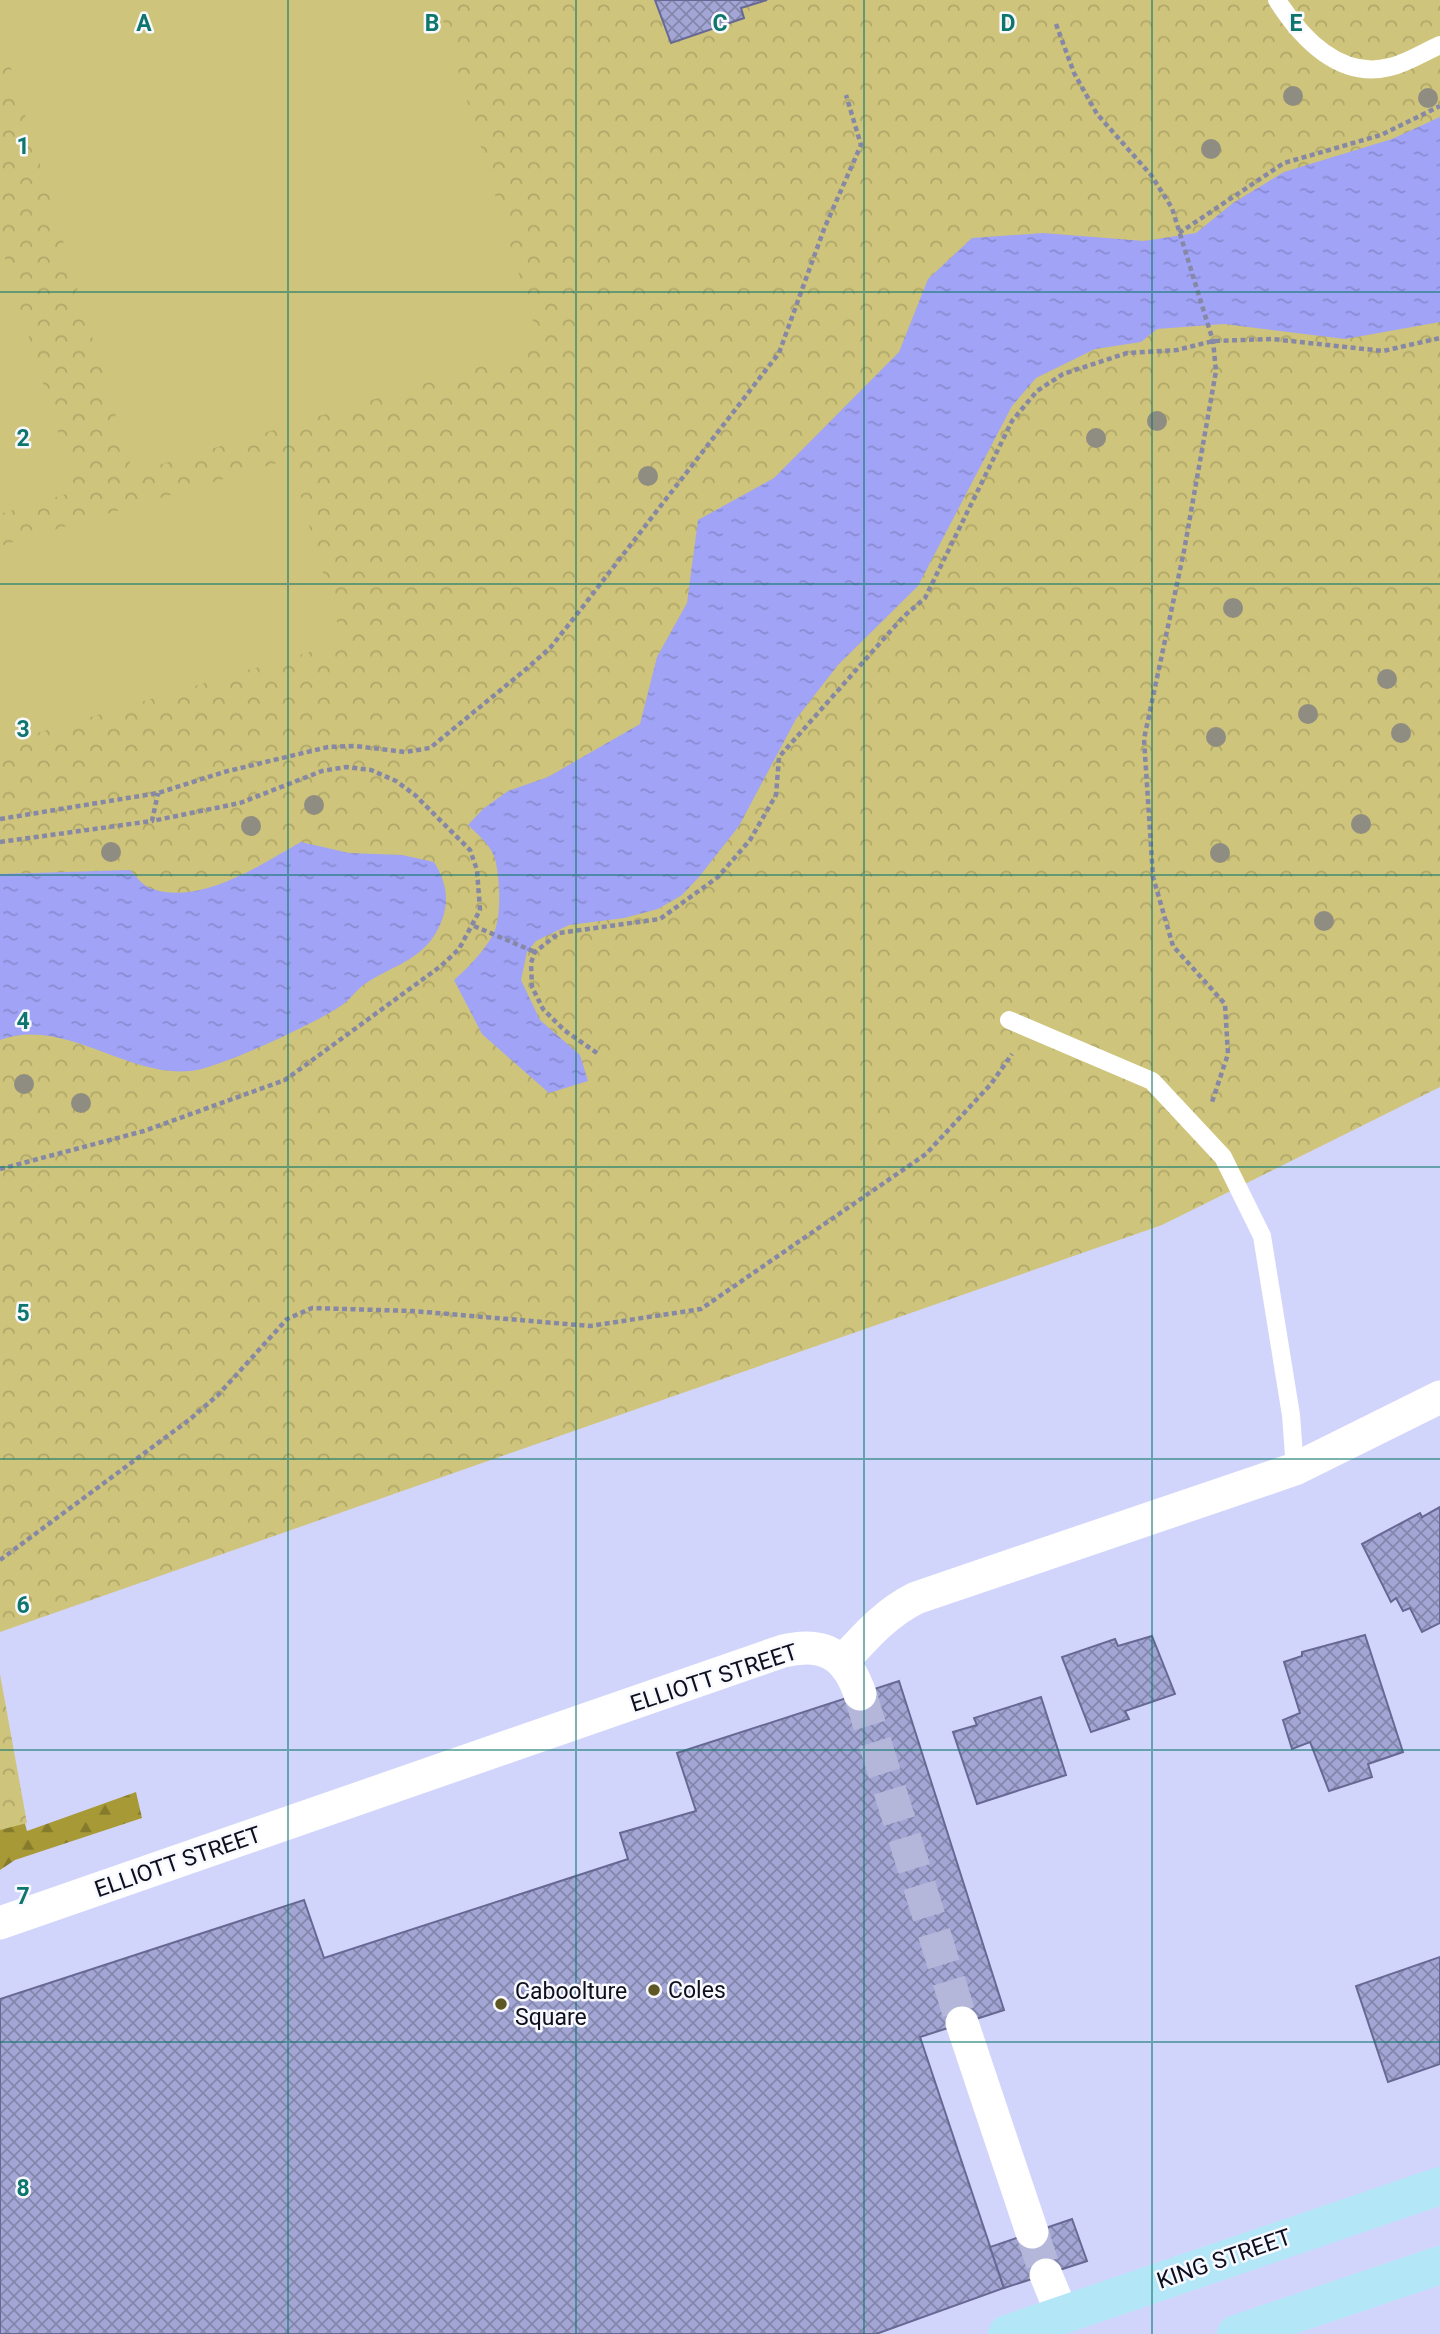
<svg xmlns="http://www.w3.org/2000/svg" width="1440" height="2334" font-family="Roboto,sans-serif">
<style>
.forest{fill:url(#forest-firs)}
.park{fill:url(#park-crowns)}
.pitch{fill:#cec47b}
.water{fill:url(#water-ripples)}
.building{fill:url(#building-cross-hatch);stroke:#676994;stroke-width:2}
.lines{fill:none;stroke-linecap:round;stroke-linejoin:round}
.street-tunnel{stroke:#b4b7da;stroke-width:33;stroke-dasharray:33 17;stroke-linecap:butt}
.path{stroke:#8688a6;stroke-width:4.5;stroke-dasharray:5 3.5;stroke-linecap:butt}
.lane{stroke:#fff;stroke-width:18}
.street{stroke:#fff;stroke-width:33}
.primary{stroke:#b3e7f8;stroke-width:38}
.tree{fill:#8f8c81}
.grid{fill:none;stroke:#0f766e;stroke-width:2;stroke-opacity:0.55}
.poi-dot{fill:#5e5723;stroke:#f8f9fe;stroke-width:2.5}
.labels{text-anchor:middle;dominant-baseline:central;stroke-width:5;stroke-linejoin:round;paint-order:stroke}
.street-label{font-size:23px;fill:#0d0e1e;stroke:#f8f9fe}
.poi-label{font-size:23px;fill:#0d0e1e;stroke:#f8f9fe;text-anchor:start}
.grid-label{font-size:23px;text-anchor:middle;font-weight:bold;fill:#0f766e;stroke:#f8f9fe;stroke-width:5;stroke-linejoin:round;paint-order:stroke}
</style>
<defs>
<pattern id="forest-firs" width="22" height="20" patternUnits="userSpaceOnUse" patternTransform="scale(1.75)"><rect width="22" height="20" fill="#a79936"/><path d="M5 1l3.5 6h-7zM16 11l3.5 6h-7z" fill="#867b2d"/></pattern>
<pattern id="park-crowns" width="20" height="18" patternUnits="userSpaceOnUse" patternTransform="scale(1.75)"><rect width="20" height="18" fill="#cec47b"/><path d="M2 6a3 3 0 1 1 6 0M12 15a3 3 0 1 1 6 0" fill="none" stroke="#b0a76a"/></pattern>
<pattern id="water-ripples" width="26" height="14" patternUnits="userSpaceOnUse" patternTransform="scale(1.75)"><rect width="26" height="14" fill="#a0a3f6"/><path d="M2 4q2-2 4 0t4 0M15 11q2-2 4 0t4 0" fill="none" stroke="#898bd2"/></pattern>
<pattern id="building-cross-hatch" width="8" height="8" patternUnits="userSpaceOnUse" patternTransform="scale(1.75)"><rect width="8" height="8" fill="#a3a6d4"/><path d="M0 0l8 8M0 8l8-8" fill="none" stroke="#8386ab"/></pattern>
</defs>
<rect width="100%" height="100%" fill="#d2d5fb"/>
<path class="forest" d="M0,1733L27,1831L136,1792L142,1818L15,1860L0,1870Z"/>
<g class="park">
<path d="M0,0H1440V1087L1162,1225L0,1632Z"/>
<path d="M0,1674L27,1823L0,1830Z"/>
</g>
<g class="pitch">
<path d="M0,0H437L541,348L133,473L0,32Z"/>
<path d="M0,242L76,491L0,514Z"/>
<path d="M290,459L343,642L0,744V546Z"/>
</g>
<g class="water">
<path d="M1440,117V322L1345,339L1224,324L1157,329L1141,342L1095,349L1036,378L1012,406L918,586L838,665L796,719L739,826L699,877L682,895L658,909L624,918L569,925L536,941L527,952L521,980L540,1020L580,1055L588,1081L549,1093L482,1034L454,980C469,967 483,952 493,935C502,917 500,878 495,859C491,845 478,835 468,825L483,809L508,791L548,777L640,724L657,657L687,603L698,520L774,478L899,352L928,279L972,238L1043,233L1144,241L1196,233L1233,203L1284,172L1392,139Z"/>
<path d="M301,842L349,853L402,855L434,862C450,888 450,910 434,936C418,961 388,968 365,984C357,989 352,997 345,1003C323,1020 218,1069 190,1071C126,1077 63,1016 0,1040V874L130,870C135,875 143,886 150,888C199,907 260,865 301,842Z"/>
</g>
<g class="building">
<path d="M655,0H767L741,8L744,18L671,43Z"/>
<path d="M1440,1507V1623L1422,1632L1410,1608L1403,1611L1396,1598L1391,1602L1362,1544L1420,1513L1422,1517Z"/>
<path d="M1365,1635L1403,1752L1368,1764L1372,1777L1329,1791L1310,1742L1292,1749L1283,1720L1300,1713L1284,1662L1302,1656V1652Z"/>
<path d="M1152,1636L1175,1694L1125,1711L1129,1719L1091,1732L1062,1657L1115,1639L1118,1646Z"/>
<path d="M899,1681L1004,2010L920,2037L1004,2288L876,2334H0V1999L304,1900L324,1958L628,1859L620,1833L696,1811L677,1753Z"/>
<path d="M1041,1697L1066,1775L977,1804L953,1732L977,1725L974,1718Z"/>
<path d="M1440,1957V2064L1388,2082L1356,1986Z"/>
<path d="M1072,2219L1087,2261L1004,2288L990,2247Z"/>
</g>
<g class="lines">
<g class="street-tunnel">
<path d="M860,1694L962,2023"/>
<path d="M1032,2232L1046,2275"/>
</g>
<g class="path">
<path d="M1056,24L1074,73L1097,114L1151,175L1172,208L1213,341L1216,371L1184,551L1144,739L1153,877L1173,946L1225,1004L1228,1054L1212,1102"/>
<path d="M1179,233L1284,163L1381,135L1440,106"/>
<path d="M0,819L158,793L224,772L328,747L355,746L405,752L430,748L525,670L550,648L574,618L779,353L824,229L861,145L846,95"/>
<path d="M0,842L152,821L158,793"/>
<path d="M474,926L535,952"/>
<path d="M597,1053L564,1030L543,1009L532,987L531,963L535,952L559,933L660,919L718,877L750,840L776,795L779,757L903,617L925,598L1012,421L1037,391L1063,374L1127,353L1177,350L1213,341L1272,339L1383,351L1440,338"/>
<path d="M0,1169L144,1131L285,1080L441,966L459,949L480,910L477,870L470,850L415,795L396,781L371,770L346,767L322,771L240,803L152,821"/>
<path d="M0,1560L189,1420L218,1395L287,1319L312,1308L413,1311L590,1326L701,1309L926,1154L991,1084L1012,1054"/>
</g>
<g class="lane">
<path d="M1277,0C1301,38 1340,80 1390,67C1407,63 1424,52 1440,45"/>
<path d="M1009,1020L1152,1081L1223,1157L1262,1236L1291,1415L1295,1469"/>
</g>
<g class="street">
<path d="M843,1661C866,1636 886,1613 916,1598L1295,1469L1440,1397"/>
<path d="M0,1923L783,1651C824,1641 847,1655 860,1694"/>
<path d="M962,2023L1032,2232"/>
<path d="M1046,2275L1062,2314"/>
</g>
<g class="primary">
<path d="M1007,2334L1440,2186"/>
<path d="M1236,2334L1440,2265"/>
</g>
</g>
<g class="tree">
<circle cx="1293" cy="96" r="10"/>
<circle cx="1428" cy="98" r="10"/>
<circle cx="1211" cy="149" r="10"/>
<circle cx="1157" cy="421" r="10"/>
<circle cx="1096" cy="438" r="10"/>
<circle cx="648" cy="476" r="10"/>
<circle cx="1233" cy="608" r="10"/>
<circle cx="1387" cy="679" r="10"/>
<circle cx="1308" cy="714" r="10"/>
<circle cx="1401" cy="733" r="10"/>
<circle cx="1216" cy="737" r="10"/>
<circle cx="314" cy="805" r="10"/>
<circle cx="1361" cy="824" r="10"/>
<circle cx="251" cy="826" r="10"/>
<circle cx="111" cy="852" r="10"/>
<circle cx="1220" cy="853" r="10"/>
<circle cx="1324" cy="921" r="10"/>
<circle cx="24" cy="1084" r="10"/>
<circle cx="81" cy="1103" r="10"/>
</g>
<path class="grid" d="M288,0V2334M576,0V2334M864,0V2334M1152,0V2334M0,292H1440M0,584H1440M0,875H1440M0,1167H1440M0,1459H1440M0,1750H1440M0,2042H1440"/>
<g class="poi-dot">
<circle cx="654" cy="1990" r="7"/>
<circle cx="501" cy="2004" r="7"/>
</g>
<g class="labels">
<g class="street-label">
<text transform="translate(714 1678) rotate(-18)">ELLIOTT STREET</text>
<text transform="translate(178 1862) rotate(-19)">ELLIOTT STREET</text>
<text transform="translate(1224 2259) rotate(-19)">KING STREET</text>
</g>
<g class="poi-label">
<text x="668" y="1990">Coles</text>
<text x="515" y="1991">Caboolture<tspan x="515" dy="26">Square</tspan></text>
</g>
</g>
<g class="grid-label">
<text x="144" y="31">A</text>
<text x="432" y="31">B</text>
<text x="720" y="31">C</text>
<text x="1008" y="31">D</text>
<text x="1296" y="31">E</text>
<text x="23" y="154">1</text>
<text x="23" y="446">2</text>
<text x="23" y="737">3</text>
<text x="23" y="1029">4</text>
<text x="23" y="1321">5</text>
<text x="23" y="1613">6</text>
<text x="23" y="1904">7</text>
<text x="23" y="2196">8</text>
</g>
</svg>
